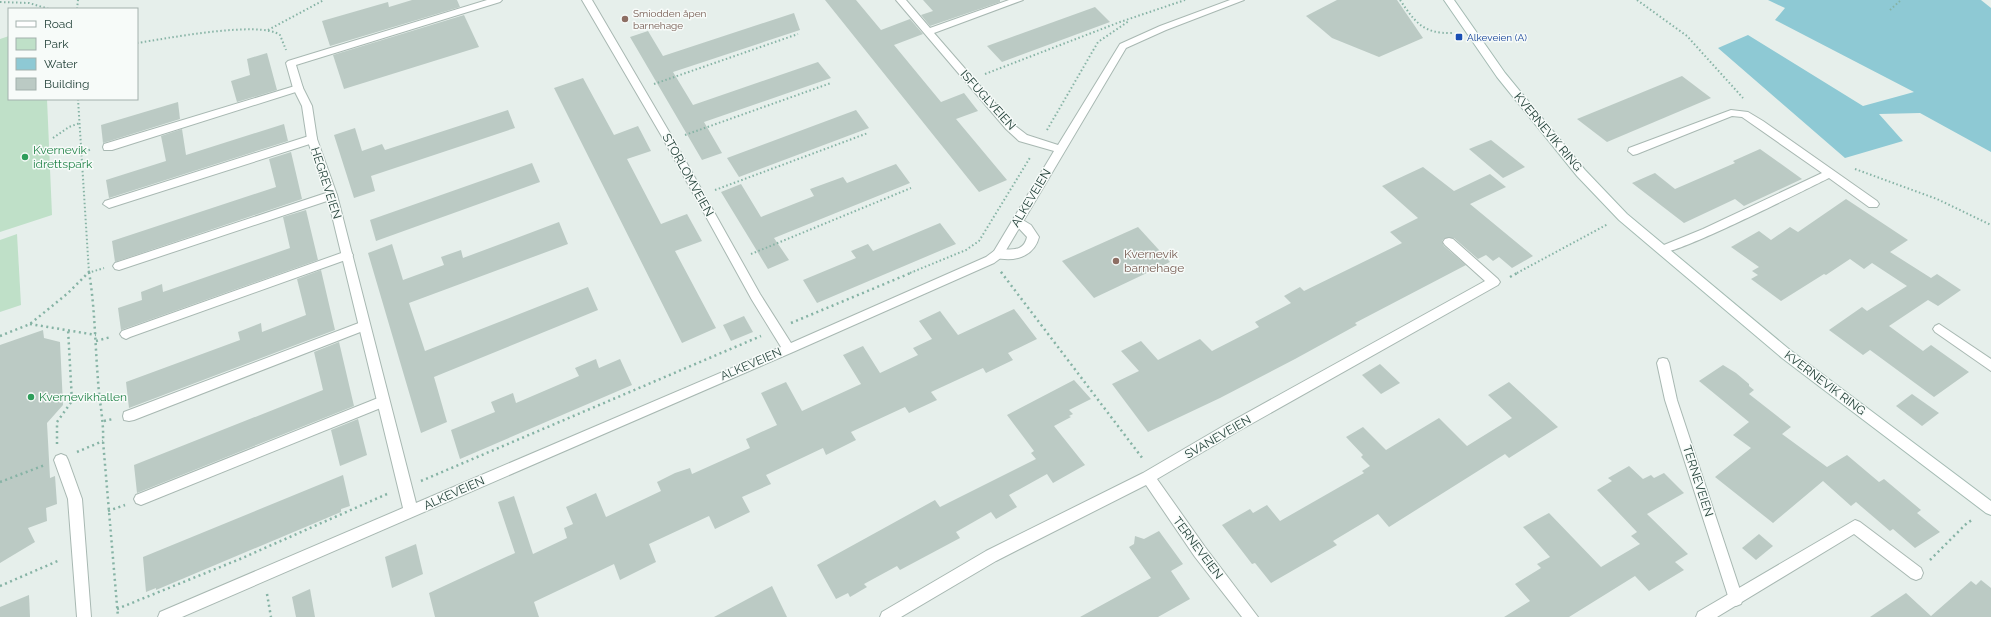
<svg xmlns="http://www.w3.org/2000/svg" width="1991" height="617" font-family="Raleway,sans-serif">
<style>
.green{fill:#bfe0c8}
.water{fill:#8ec9d4}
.building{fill:#bbcac4}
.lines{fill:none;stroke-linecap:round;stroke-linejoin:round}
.service-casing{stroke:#a8b8b2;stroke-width:2}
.minor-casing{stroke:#a8b8b2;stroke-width:2}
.secondary-casing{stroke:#a4bbb3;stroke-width:2}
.path-far1{stroke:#86b3a5;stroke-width:2;stroke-dasharray:1.5 2.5;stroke-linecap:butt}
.path{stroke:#86b3a5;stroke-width:2.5;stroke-dasharray:2 3.5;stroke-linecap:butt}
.service{fill:#fff;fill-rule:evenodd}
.minor{fill:#fff;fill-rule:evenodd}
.secondary{fill:#fff;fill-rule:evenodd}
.education-dot{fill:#8d6e63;stroke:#f7fbf9;stroke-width:1.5}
.transit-dot{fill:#1a4fb4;stroke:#f7fbf9;stroke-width:1.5}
.leisure-dot{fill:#2e9e5b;stroke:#f7fbf9;stroke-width:1.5}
.labels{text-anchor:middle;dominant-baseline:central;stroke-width:3;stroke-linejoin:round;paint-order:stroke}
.far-education-label{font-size:10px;fill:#785e54;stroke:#f7fbf9;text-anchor:start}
.far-transit-label{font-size:10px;fill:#164399;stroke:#f7fbf9;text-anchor:start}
.street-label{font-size:12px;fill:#24423a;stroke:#f7fbf9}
.leisure-label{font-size:12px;fill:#27864d;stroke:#f7fbf9;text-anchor:start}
.education-label{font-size:12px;fill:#785e54;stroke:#f7fbf9;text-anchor:start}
</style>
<rect width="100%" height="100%" fill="#e6efeb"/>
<g class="green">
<path d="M9,36V99H47L52,215L0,232V39Z"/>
<path d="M17,234L21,305L0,312V240Z"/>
</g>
<path class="water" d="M1768,0H1981L1991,8V152L1920,113L1879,114L1903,141L1845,158L1718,48L1748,35L1863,106L1914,92L1775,20L1785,8Z"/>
<g class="building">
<path d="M412,0H457L460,7L330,46L322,21L388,2L389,7Z"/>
<path d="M825,0H856L881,30L910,19L923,34L894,45L941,102L964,93L978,111L956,119L1007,180L979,192Z"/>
<path d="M923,0H1000V2L930,26L921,15L933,11Z"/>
<path d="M1337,0H1397L1423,38L1379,57L1332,38L1306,16Z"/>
<path d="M1095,7L1110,22L1002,62L987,46Z"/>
<path d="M794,13L800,30L673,72L693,105L818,62L831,78L704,122L722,153L702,160L630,37L648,31L663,56Z"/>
<path d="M464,15L479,47L344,89L333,55Z"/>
<path d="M267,53L277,90L237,102L231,81L250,75L247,59Z"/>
<path d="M1682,76L1711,98L1607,142L1577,119Z"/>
<path d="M583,78L614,135L638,126L651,151L627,159L661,224L687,214L702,241L675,251L716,328L682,343L554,88Z"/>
<path d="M178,102L180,119L103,143L101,125Z"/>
<path d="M508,110L515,128L371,176L375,191L354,198L334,135L355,128L362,151L382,144L385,150Z"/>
<path d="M856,110L869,128L739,177L727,158Z"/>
<path d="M284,124L288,141L109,198L106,180L166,161L161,136L182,129L186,155Z"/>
<path d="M1491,140L1525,167L1503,178L1469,149Z"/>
<path d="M1760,149L1802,179L1744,206L1735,199L1684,223L1632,183L1655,173L1675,189L1735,163L1733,161Z"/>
<path d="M291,152L302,199L115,262L112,241L276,187L269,159Z"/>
<path d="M532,163L540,182L376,241L370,220Z"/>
<path d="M896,164L910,183L774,238L789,260L768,269L721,192L741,184L761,217L814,196L810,189L843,177L847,183Z"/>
<path d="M1423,167L1454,191L1490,174L1506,187L1470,204L1533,256L1512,268L1499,257L1493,261L1486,255L1478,259L1454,238H1445L1442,241L1444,246L1466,265L1355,323L1357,325L1295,359L1220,398L1148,432L1112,384L1139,371L1121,351L1141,341L1158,360L1200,339L1212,351L1259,327L1255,322L1291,303L1284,296L1300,287L1304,291L1402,243L1390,232L1418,218L1382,186Z"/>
<path d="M1846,199L1908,240L1890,252L1931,278L1937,274L1961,290L1938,306L1928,300L1889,326L1923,351L1931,345L1969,372L1934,397L1870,350L1863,355L1829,330L1862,307L1867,311L1907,286L1872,263L1864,269L1850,259L1826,275L1824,274L1781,301L1751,279L1758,275L1752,271L1759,267L1731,247L1759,231L1771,240L1790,227L1798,232Z"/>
<path d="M306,210L318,260L121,330L118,308L142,300L141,292L162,284L163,292L290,248L283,217Z"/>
<path d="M559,222L568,244L409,303L425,351L588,287L598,310L434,377L447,422L421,433L368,253L392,244L403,280L444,265L441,257L461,250L463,258Z"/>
<path d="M940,223L956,244L817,303L803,280L856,258L851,251L868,244L873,251Z"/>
<path d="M1138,227L1170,262L1094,298L1062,261Z"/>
<path d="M321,270L335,330L129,408L126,382L240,340L238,332L261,323L262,332L306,315L297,279Z"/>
<path d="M1014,309L1037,339L1008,353L1013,360L986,373L983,368L931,392L937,400L909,413L905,407L851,432L856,440L826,455L823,448L766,475L771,484L742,497L750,512L715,529L709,516L649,544L656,562L620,580L614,564L534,602L539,617H435L429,593L515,553L498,502L514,496L533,554L567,538L564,528L573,524L566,507L596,493L606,517L661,491L657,482L675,473L690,468L692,474L750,448L746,439L777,425L761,393L786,382L802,411L861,384L843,355L863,346L880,373L918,355L913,348L932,339L919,321L940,311L958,335Z"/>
<path d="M744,316L753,332L731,341L723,325Z"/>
<path d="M43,330L44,338L60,342L63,405L47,423L50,478L55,476L57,504L46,508L47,521L28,528L35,542L0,563V345Z"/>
<path d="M339,342L354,406L137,493L134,465L323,390L314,352Z"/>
<path d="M596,359L599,368L620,359L632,385L460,459L451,430L495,412L491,402L513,393L516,403L579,376L575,368Z"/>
<path d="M1380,364L1400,383L1381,394L1362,375Z"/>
<path d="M1723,365L1736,373L1749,384V386L1754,390L1749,394L1791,427L1782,434L1827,467L1847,455L1879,482L1884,479L1921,510L1917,513L1940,532L1915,548L1893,529L1890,531L1856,502L1851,506L1823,481L1773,523L1715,477L1751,448L1733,435L1749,422L1699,381Z"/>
<path d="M1074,380L1091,399L1069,410L1073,414L1069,416L1071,417L1054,426L1085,465L1053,483L1047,474L1009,495L1017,507L996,519L991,512L956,532L960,538L900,570L897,566L864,584L867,587L850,597L848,593L836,599L817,565L935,500L940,507L1036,459L1031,453L1034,451L1007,415Z"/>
<path d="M1509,382L1558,427L1509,458L1505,454L1389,527L1378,514L1333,541L1337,545L1271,583L1255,563L1252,564L1222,525L1250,509L1253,513L1267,505L1280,521L1364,473L1362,471L1370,466L1361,457L1363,455L1346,437L1363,427L1386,450L1439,418L1467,446L1512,418L1488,395Z"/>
<path d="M1912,394L1939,413L1922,426L1896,406Z"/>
<path d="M358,419L367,455L340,466L331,430Z"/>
<path d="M1629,466L1643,479L1651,475L1654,478L1664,473L1684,493L1647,514L1688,554L1675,562L1684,570L1649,591L1635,576L1569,617H1504L1530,601L1515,584L1541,568L1537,564L1550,557L1523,527L1549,513L1601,567L1640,544L1631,536L1637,532L1597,490L1612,481L1608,478Z"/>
<path d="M343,475L350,506L341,509V512L156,590V588L146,592L143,557Z"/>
<path d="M1159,531L1183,564L1171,571L1190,599L1158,617H1080L1151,578L1129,547L1134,544L1135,536L1144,539Z"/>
<path d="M1759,534L1773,546L1756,560L1742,548Z"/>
<path d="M416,544L423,574L392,588L385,557Z"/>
<path d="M1981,580L1991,588V617H1870L1906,593L1931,616L1971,581L1976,585Z"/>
<path d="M772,586L787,617H714Z"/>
<path d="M310,589L315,617H296L292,597Z"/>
<path d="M29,595L30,617H0V607Z"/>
</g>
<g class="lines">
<defs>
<g id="service">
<path d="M298,85L302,86L303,88L302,90L112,150H104L103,147L104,144Z"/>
<path d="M312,135L316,136L317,139L316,142L109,208L103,204L105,201Z"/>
<path d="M332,191L337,195L336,198L119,270L115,269L113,266L115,263Z"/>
<path d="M1018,217L1031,225L1039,237C1034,257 1013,263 994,257L992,254L994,251C1007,247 1023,255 1027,237L1012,221Z"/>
<path d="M347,251L351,252L353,255L351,258L130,337L126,339L122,337L120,334L122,331Z"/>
<path d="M364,321L368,323L370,326L368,329L134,420L129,421L124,420L123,416L124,412Z"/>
<path d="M1663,358L1667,359L1669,363L1677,400L1743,599L1741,604L1736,606L1731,604L1729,599L1665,400L1657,363L1659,359Z"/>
<path d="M383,396L388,397L389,401L388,405L146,503L141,505L136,503L134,499L136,495Z"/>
<path d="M61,454L66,456L68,460L82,499L91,617H77L68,499L54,460L56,456Z"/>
</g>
<g id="minor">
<path d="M487,0H502L500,2L296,65L303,88L312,106L317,139L337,195L416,503L781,347L752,300L661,135L582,0H592L671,135L760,294L791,343L986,257L994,251L1054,151L1019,141L1006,129L896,0H906L930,28L1009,0H1023L934,33L1014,125L1027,135L1058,145L1120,44L1160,26L1230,0H1244L1166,30L1126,48L1002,257L994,263L793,352L182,617H158L160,612L403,508L327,195L307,139L302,106L293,88L286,63L288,61Z"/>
<path d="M1731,110L1748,112L1763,121L1877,201L1879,204L1877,207H1869L1829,178C1807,189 1672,257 1659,253L1657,250L1659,247L1703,229L1822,173L1742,117L1732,116L1637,154L1633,155L1628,151L1629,148Z"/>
<path d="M1449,238L1453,239L1498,279L1500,282L1498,285L1235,433L1157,479L1205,547L1258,617H1242L1195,557L1146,485L996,561L901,617H880L882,612L986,551L1143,473L1225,425L1485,281L1445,245L1443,242L1445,239Z"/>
<path d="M1939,324L1991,359V371L1935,332L1933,329L1935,326Z"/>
<path d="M1855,520L1860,522L1921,568L1923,573L1921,578L1916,580L1911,578L1854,534L1717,617H1696L1698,612Z"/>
</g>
<path id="secondary" d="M1444,0H1454L1505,73L1585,170L1627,214L1790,350L1991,501V515L1986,513L1782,358L1619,220L1577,176L1497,77Z"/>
</defs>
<use href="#service" class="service-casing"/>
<use href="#minor" class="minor-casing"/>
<use href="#secondary" class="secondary-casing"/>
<g class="path-far1">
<path d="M1400,0C1415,22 1423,34 1452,33"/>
<path d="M1637,0L1687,36L1743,98"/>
<path d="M0,2L29,3L49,9"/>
<path d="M77,9L78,0"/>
<path d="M1890,10L1901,0"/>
<path d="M268,30L324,0"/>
<path d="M137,43C164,39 260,20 280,35L286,50"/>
<path d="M985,74L1120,22L1185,0"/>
<path d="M654,84L798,34"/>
<path d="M78,99L89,273"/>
<path d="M1047,130L1098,42L1129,21"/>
<path d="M685,135L831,83"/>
<path d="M53,138L69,127L80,123"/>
<path d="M81,153L92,149"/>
<path d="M1855,169L1937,199L1991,225"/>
<path d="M715,190L868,133"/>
<path d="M751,254L911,188"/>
<path d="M1001,272L1002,273"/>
<path d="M88,273L104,268"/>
<path d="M910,273L966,250L979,241L1031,156"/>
<path d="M1517,273L1608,224"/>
</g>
<g class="path">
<path d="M89,272C95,308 95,344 98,380C99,401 104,420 103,441L118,617"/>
<path d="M1001,272L1143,459"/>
<path d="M1510,277L1519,272"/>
<path d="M791,323L913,272"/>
<path d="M30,324L96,335"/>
<path d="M0,336L30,324L68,293L89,272"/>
<path d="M96,341L111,337"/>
<path d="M104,421L113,419"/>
<path d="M57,444V422L72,401L68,329"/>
<path d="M77,452L103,441"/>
<path d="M421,481L761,336"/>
<path d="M0,482L45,465"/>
<path d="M108,511L125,505"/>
<path d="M1930,560L1967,523L1974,519"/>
<path d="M0,586L60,560"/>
<path d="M267,594L271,617"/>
<path d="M117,609L240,559L387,494"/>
</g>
<use href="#service" class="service"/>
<use href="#minor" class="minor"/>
<use href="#secondary" class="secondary"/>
</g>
<g class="education-dot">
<circle cx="625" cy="19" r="4"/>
<circle cx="1116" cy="261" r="4"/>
</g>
<rect class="transit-dot" x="1455" y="33" width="8" height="8" rx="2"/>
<g class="leisure-dot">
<circle cx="25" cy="157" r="4"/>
<circle cx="31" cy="397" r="4"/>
</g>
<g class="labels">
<g class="far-education-label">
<text x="633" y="13">Smiodden åpen<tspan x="633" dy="12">barnehage</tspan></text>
</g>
<g class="far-transit-label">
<text x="1467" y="37">Alkeveien (A)</text>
</g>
<g class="street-label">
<text transform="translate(988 100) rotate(48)">ISFUGLVEIEN</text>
<text transform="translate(1548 132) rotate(50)">KVERNEVIK RING</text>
<text transform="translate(688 175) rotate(61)">STORLOMVEIEN</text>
<text transform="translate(326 183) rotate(72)">HEGREVEIEN</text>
<text transform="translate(1031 198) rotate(-59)">ALKEVEIEN</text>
<text transform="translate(751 364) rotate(-23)">ALKEVEIEN</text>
<text transform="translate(1825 383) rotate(37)">KVERNEVIK RING</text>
<text transform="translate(1218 437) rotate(-30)">SVANEVEIEN</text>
<text transform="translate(1698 481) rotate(72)">TERNEVEIEN</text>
<text transform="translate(454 493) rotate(-24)">ALKEVEIEN</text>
<text transform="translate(1198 548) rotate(53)">TERNEVEIEN</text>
</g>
<g class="leisure-label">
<text x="33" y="150">Kvernevik<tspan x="33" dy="14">idrettspark</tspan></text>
<text x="39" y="397">Kvernevikhallen</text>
</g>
<g class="education-label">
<text x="1124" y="254">Kvernevik<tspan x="1124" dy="14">barnehage</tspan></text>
</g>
</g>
<rect x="8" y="8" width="130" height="92" fill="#f7fbf9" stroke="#a3b1ad"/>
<rect x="16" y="21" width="20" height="6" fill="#ffffff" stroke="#a3b1ad"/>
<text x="44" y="28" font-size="12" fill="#24423a">Road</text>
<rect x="16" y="38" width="20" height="12" fill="#bfe0c8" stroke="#a3b1ad"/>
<text x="44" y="48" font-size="12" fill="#24423a">Park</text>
<rect x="16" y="58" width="20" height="12" fill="#8ec9d4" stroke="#a3b1ad"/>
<text x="44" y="68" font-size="12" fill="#24423a">Water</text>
<rect x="16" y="78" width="20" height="12" fill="#bbcac4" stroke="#a3b1ad"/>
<text x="44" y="88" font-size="12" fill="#24423a">Building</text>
</svg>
